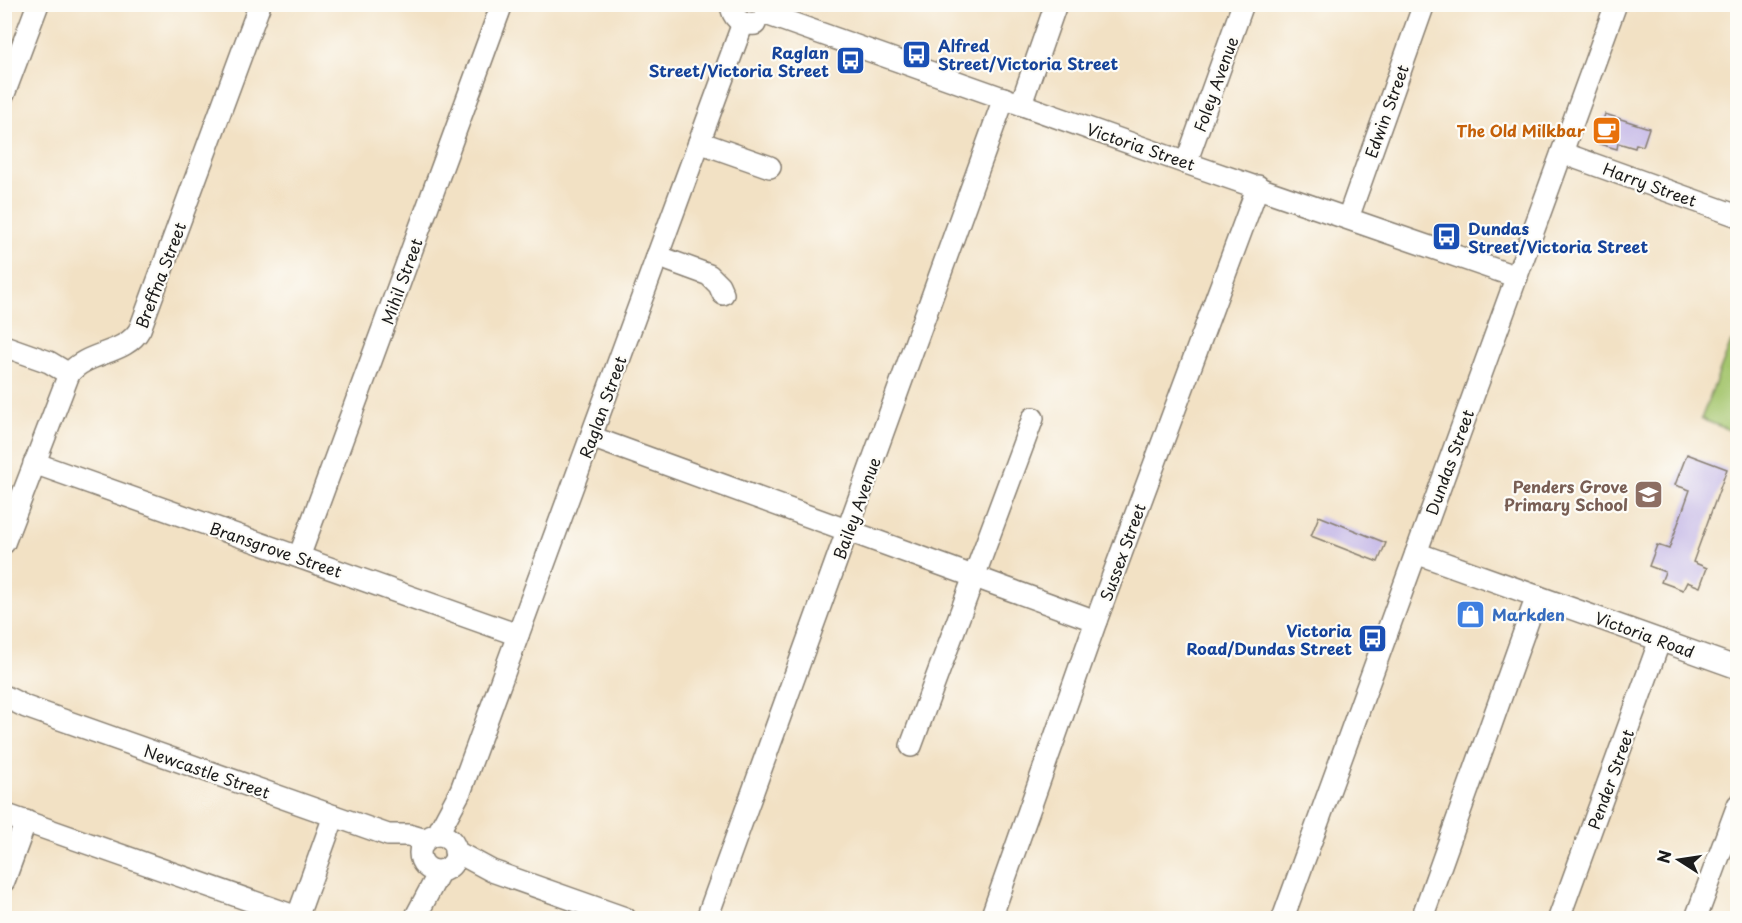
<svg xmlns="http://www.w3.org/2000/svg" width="1742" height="923" font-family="'Playpen Sans',sans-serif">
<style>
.green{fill:#a5c66e;stroke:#607145;stroke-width:1.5}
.building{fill:#c1b4e6}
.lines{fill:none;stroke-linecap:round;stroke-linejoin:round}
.minor-casing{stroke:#877e70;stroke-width:24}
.minor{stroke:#fff;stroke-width:21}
.labels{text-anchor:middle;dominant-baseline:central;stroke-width:4.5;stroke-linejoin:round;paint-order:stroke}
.transit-label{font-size:16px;font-weight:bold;fill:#164399;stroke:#fdfcf7;text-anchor:start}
.street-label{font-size:16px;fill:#1c1c1c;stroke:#fdfcf7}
.food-label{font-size:16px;font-weight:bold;fill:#c56008;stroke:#fdfcf7;text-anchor:end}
.education-label{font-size:16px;font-weight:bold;fill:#785e54;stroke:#fdfcf7;text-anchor:end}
.shop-label{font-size:16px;font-weight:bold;fill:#366cbe;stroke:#fdfcf7;text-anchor:start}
</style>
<rect width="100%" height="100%" fill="#fdfcf7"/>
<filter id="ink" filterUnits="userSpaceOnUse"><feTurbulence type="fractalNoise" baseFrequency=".0167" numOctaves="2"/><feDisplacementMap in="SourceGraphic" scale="12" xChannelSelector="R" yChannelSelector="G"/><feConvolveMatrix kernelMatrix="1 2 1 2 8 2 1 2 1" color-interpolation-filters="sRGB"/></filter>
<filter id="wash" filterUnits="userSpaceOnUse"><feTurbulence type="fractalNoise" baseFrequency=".008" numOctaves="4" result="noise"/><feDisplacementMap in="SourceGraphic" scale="24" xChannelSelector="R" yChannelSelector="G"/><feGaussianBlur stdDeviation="1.35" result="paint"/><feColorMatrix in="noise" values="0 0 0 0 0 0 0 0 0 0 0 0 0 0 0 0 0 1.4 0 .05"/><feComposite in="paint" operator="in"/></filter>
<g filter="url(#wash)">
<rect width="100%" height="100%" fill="#f2e1c4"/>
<path class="green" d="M1731,342L1737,345V433L1701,419Z"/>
<g id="blocks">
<g class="building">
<path d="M1605,114L1649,128L1643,146L1636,144L1635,148L1618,143L1617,149L1596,143Z"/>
<path d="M1687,454L1727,469L1693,562L1707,568L1700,587L1687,582L1683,590L1661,582L1665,572L1649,566L1657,545L1669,549L1690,490L1675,485Z"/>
<path d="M1319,516L1386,543L1378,562L1311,536Z"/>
</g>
</g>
</g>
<g filter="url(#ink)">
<use href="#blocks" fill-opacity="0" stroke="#877e70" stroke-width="1.5"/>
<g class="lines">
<defs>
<g id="minor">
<path d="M731,4C732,18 741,26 755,24"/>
<path d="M766,14L1186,163L1517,277"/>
<path d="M4,94L38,4"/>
<path d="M1021,104L1056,4"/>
<path d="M699,142L770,167"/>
<path d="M1562,153L1738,216"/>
<path d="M1186,163L1243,4"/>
<path d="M1348,218L1424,4"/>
<path d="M657,256L709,275L719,285L723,294"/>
<path d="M4,346L49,362L69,374"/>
<path d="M591,437L1096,621"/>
<path d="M34,463L518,635"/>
<path d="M4,543L69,374C86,351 126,355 140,329L260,4"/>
<path d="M1416,553L1738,668"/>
<path d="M299,557L502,4"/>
<path d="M4,696L26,707L388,835H409L426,840"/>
<path d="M911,746L1033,418"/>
<path d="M4,814L297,917"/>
<circle cx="438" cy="853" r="18"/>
<path d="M437,835L461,790L743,23"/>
<path d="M455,851L492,871L625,918"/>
<path d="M4,881L26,821"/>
<path d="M297,918L334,816"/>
<path d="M415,918L440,871"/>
<path d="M707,918L1004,98"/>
<path d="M991,918L1096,621L1258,186"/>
<path d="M1283,918L1616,4"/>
<path d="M1422,918L1537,596"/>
<path d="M1559,918L1660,640"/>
<path d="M1696,918L1738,805"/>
</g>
</defs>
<use href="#minor" class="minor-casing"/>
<use href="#minor" class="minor"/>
</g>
</g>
<defs>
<symbol id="bus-square" viewBox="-11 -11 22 22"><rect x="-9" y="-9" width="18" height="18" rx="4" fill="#1a4fb4" stroke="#fdfcf7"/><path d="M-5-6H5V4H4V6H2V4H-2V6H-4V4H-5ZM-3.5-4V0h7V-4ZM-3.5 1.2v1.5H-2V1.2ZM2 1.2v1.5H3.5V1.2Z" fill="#fff"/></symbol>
<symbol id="cafe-square" viewBox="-11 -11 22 22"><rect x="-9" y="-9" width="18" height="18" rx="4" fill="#e8710a" stroke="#fdfcf7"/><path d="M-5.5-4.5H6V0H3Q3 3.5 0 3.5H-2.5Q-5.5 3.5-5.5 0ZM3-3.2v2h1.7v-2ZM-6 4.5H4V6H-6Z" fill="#fff"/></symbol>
<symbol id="school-square" viewBox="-11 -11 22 22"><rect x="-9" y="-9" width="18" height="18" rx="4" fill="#8d6e63" stroke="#fdfcf7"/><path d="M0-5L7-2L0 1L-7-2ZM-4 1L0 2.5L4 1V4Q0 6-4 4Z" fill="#fff"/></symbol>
<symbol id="shop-square" viewBox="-11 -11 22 22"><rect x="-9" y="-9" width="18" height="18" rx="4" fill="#3f7fe0" stroke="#fdfcf7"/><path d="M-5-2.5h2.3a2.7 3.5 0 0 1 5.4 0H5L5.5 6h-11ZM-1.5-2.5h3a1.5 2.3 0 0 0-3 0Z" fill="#fff"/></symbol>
</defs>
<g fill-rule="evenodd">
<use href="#bus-square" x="900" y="38" width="33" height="33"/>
<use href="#bus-square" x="834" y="44" width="33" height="33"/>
<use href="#cafe-square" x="1590" y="114" width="33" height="33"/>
<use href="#bus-square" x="1430" y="220" width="33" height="33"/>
<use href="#school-square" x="1632" y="478" width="33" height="33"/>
<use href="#shop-square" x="1454" y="598" width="33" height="33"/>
<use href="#bus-square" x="1356" y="622" width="33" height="33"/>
</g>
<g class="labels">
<g class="transit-label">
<text x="938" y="45">Alfred<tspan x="938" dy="18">Street/Victoria Street</tspan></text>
<text x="829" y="52" text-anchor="end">Raglan<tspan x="829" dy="18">Street/Victoria Street</tspan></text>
<text x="1468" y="228">Dundas<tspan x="1468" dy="18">Street/Victoria Street</tspan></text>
<text x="1352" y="630" text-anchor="end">Victoria<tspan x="1352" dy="18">Road/Dundas Street</tspan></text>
</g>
<g class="street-label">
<text transform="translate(1215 84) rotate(-70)">Foley Avenue</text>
<text transform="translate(1386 111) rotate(-70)">Edwin Street</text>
<text transform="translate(1141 146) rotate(19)">Victoria Street</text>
<text transform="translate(1650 184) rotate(20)">Harry Street</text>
<text transform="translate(160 275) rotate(-69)">Breffna Street</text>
<text transform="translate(401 281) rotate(-70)">Mihil Street</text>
<text transform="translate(602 407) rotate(-70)">Raglan Street</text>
<text transform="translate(1449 462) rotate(-70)">Dundas Street</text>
<text transform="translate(856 508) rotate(-70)">Bailey Avenue</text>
<text transform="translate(276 549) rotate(19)">Bransgrove Street</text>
<text transform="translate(1122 552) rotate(-70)">Sussex Street</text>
<text transform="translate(1645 634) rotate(20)">Victoria Road</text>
<text transform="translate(207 771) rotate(19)">Newcastle Street</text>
<text transform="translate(1610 779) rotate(-70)">Pender Street</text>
</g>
<g class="food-label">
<text x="1585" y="130">The Old Milkbar</text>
</g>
<g class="education-label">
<text x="1628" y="486">Penders Grove<tspan x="1628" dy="18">Primary School</tspan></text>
</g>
<g class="shop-label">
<text x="1492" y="614">Markden</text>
</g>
</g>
<rect width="1742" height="923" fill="none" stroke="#fdfcf7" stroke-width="24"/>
<g transform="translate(1679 860) rotate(282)" stroke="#fdfcf7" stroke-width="4.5" paint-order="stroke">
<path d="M0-4.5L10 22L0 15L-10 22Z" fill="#1c1c1c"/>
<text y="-9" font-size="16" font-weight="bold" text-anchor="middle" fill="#1c1c1c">N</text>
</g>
</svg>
